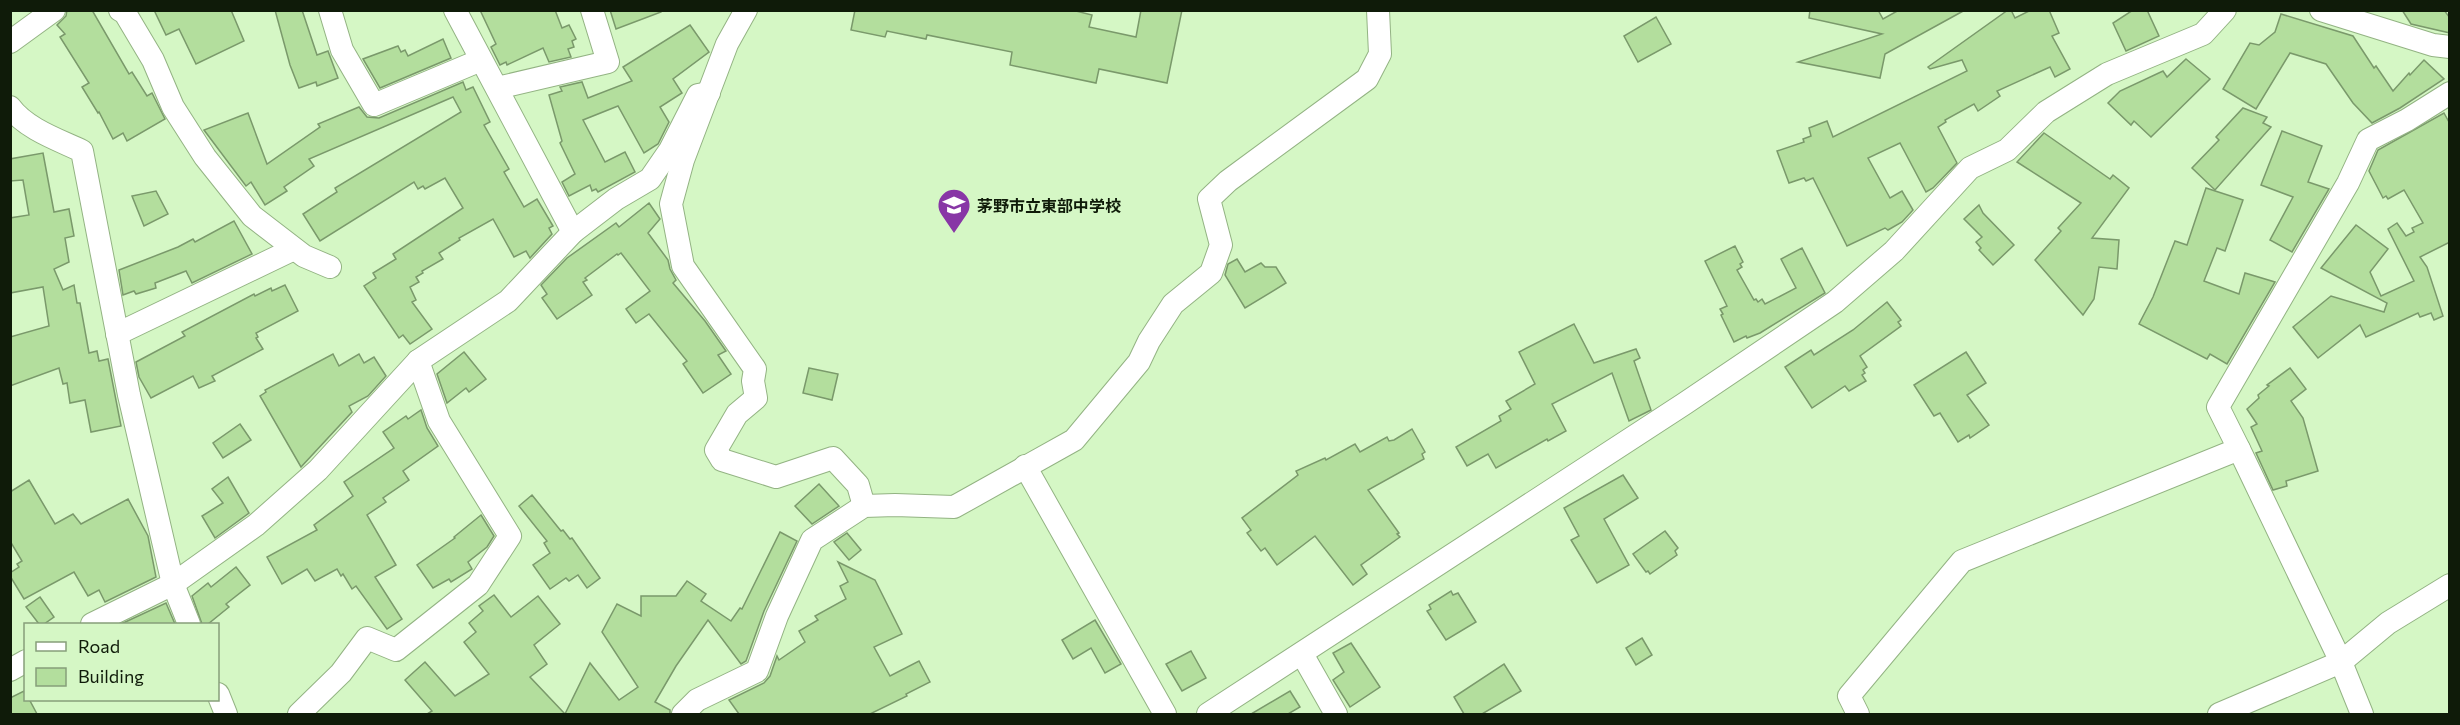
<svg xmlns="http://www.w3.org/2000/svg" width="2460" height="725" font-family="Commissioner,'Noto Sans JP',sans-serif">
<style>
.building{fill:#b3de9d;stroke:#7a996b;stroke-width:1.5}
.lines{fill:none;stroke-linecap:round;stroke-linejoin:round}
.minor-casing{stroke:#93b383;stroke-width:24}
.minor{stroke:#fff;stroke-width:22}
.labels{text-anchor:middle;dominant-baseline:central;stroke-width:6;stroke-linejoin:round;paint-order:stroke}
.poi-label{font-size:16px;font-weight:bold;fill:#0f1b09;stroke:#d5f7c5;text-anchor:start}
</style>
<rect width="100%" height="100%" fill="#d5f7c5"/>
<g class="building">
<path d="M67,10H92L129,74L132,72L147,96L152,93L165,119L127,141L123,133L113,139L99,112L98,113L82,87L89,83L60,37L65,34L57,25L66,16Z"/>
<path d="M154,10H231L244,41L196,64L179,29L166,35Z"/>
<path d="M275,10H302L317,55L328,51L338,78L317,86L316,82L299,88L290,65Z"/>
<path d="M480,10H555L562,28L569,25L576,39L572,41L574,47L568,49L571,57L549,62L543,48L507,65L506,62L500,65L491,47L496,44Z"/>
<path d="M610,10H661V12L616,29Z"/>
<path d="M855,10H1072L1092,15L1089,27L1136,37L1141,10H1182L1167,83L1099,69L1096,83L1010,65L1012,52L927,35L926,39L887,31L885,37L851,30Z"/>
<path d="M1810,10H1878L1883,19L1899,10H1965L1885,54L1880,78L1798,62L1882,34L1809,18Z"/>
<path d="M2008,10H2011L2015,18L2031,10H2049L2059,33L2052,36L2070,69L2055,77L2050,67L1997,91L2000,96L1978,111L1974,104L1945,120L1946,122L1938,127L1957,163L1933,188L1926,192L1900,143L1868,158L1890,198L1902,191L1913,210L1902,222L1888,230L1885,228L1847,246L1813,178L1806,181L1804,178L1789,183L1777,151L1804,142L1803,139L1811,136L1809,128L1827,121L1833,137L1967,71L1962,60L1930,69L1928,67Z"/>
<path d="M2133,10H2147L2159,36L2126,51L2113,23Z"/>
<path d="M2402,10H2444L2450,18V33L2411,24Z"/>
<path d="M2281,14L2353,36L2374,68L2376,66L2393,91L2409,73L2410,75L2424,60L2444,79L2400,108L2372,123L2353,103L2326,64L2290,53L2256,109L2223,89L2250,43L2259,45L2275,32Z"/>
<path d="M1656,17L1671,44L1638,62L1624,36Z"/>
<path d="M690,25L709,52L673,79L682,93L660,107L669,122L658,144L644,153L618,106L583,120L605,162L625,152L635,172L598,192L596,189L592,191L590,185L569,196L562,182L575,174L560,143L562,141L549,95L562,91L560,87L582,82L588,98L632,81L623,67Z"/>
<path d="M443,39L451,58L380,88L363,59L398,46L401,52L405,50L408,56Z"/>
<path d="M2186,59L2210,79L2151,137L2134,121L2131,125L2108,103L2120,91L2163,71L2167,77Z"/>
<path d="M463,82L466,90L473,87L490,122L484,125L509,169L504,172L524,207L537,199L553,226L549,228L552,234L530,258L526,251L514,257L493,219L459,238L460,240L439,253L443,259L422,271L423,273L416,277L419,282L410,287L416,300L412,302L432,329L410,344L403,335L399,338L364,286L376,278L373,273L396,259L393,254L463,208L445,178L425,189L423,186L418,189L414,182L320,241L303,214L337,192L335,188L461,112L453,97L309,159L314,166L284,187L287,191L265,205L251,182L246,186L204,130L248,113L267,164L320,127L318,124L359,107L367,117L379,118Z"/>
<path d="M2243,108L2267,117L2263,123L2271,127L2215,190L2192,168L2219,140L2216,137Z"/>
<path d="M2444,113L2450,124V242L2420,257L2427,267L2443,316L2434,320L2431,313L2420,317L2418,313L2366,337L2360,325L2318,358L2293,327L2331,296L2384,312L2387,303L2321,268L2356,225L2388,249L2370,272L2381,296L2414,281L2388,229L2397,223L2406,236L2414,232L2412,228L2423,223L2404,190L2388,199L2386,196L2383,198L2369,171L2378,150Z"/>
<path d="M2282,131L2322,146L2308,182L2329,189L2292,252L2270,240L2293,197L2261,185Z"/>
<path d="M2044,133L2110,179L2113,175L2129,188L2092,238L2119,240L2117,269L2099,267L2094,299L2083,315L2035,260L2061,231L2058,228L2081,203L2017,162Z"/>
<path d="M43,153L54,212L69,209L74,236L65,238L69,262L54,269L63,290L74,285L77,303H80L89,353L97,351L99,361L108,359L121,426L91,432L85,400L70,403L67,383L63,384L59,368L10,386V337L49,326L43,287L10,293V218L29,215L23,180L10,181V159Z"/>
<path d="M2206,188L2243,200L2225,251L2217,248L2204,281L2239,294L2245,273L2275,282L2227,364L2210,354L2207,359L2139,324L2153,297L2175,241L2187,245Z"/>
<path d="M156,191L168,214L144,226L132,196Z"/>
<path d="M649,203L660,219L648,233L668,260L670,269L676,280L673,283L705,321L726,351L718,355L731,374L703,393L683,364L687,361L649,314L636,323L626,309L650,291L621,253L618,255L617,254L585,278L587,280L583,282L592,295L557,319L542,298L547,294L541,285L567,258L616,223L619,227Z"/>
<path d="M1979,205L1983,213L2014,245L1993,265L1979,250L1981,248L1976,242L1982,237L1964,219Z"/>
<path d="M234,221L252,254L192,283L186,271L155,283L156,288L136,294L134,291L123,295L119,270L178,247L193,239L195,242Z"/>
<path d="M1735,246L1743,262L1740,264L1742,267L1737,270L1754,300L1756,299L1758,302L1762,299L1765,304L1796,288L1781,259L1802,248L1825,293L1760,333L1747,338L1746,336L1734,342L1721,315L1723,314L1720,309L1727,306L1705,261Z"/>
<path d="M1237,259L1245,272L1261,263L1265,267H1276L1286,283L1245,308L1225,275L1228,264Z"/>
<path d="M285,285L298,311L256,333L258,337L256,338L263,349L212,376L215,381L199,388L193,376L151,398L139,377L136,362L185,336L182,332L254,294L255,296L271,288L272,291Z"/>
<path d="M1887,302L1901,320L1898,322L1901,326L1860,356L1867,367L1863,370L1865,373L1862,375L1866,381L1849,391L1845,386L1812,408L1785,367L1811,350L1814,355L1853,330Z"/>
<path d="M1574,324L1594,363L1636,349L1640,358L1634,361L1651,410L1629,421L1612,373L1552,404L1566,431L1548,441L1547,439L1496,468L1488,454L1467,466L1456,447L1501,421L1499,416L1511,409L1506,401L1535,384L1519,352Z"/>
<path d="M464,352L486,379L469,392L466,388L447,403L437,374Z"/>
<path d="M1966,352L1986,383L1967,395L1989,425L1970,438L1969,435L1958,442L1940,413L1934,416L1914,385Z"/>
<path d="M333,354L339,366L359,354L364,363L374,357L386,376L368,396L349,406L352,412L301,467L260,396L266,392L265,390Z"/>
<path d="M809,368L838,374L832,400L803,393Z"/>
<path d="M2290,368L2306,389L2291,401L2303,418L2318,471L2286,481L2287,486L2273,490L2256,453L2262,451L2251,427L2257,424L2247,409L2259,398L2258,395L2269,386L2267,385Z"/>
<path d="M421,410L427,428L438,446L403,471L409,480L383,498L386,502L367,515L396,565L375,577L402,619L387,629L356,586L352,589L343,574L341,576L337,569L315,581L307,569L282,584L267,557L317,530L314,525L353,496L344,482L394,448L383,432L406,416L408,419Z"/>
<path d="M240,424L251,440L223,458L213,443Z"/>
<path d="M1412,429L1425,452L1422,454L1424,459L1368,490L1399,533L1397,534L1400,537L1361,565L1367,574L1353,585L1315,536L1277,565L1265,548L1261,551L1247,533L1251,530L1242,518L1298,475L1296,471L1325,458L1326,460L1355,444L1360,452L1387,437L1389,441L1394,440Z"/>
<path d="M1623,475L1638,498L1604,519L1629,565L1597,583L1571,540L1579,536L1564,508Z"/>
<path d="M228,477L249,513L215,538L202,516L223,503L212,489Z"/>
<path d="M29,480L55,524L73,514L81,524L128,499L148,536L156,577L105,602L99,590L88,596L74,572L24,599L10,576V573L19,567L17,564L22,561L10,541V492Z"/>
<path d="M819,484L839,506L812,524L795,506Z"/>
<path d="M532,495L561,531L563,530L570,539L572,538L600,578L587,588L578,575L569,581L566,578L550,589L533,565L550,553L544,543L547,541L519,506Z"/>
<path d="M481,515L494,536L487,547L468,562L472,569L451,582L449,579L433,588L417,565L455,538L454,537Z"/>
<path d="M1665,531L1678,548L1675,551L1677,555L1650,574L1648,571L1646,572L1633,554Z"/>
<path d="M780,532L797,541L764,611L746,661L741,664L708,620L676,666L655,702L670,710V714H565L590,663L619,700L638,687L602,632L617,604L641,616V596H676L687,581L706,594L701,601L731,621L740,608L742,609Z"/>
<path d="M847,533L861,550L849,560L834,542Z"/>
<path d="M838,562L875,580L902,634L874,647L890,676L919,661L930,682L906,694L907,696L870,714H739L729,700L764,683L770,676L777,656L779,660L805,642L799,631L818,620L815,616L846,599L840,586L848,582Z"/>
<path d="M236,567L250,585L226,604L229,607L208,624H202L192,596L208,583L211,587Z"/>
<path d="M1451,591L1453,595L1458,593L1476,622L1446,640L1427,611L1431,609L1429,605Z"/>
<path d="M494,595L511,617L538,596L560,624L534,645L547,664L530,677L565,714H427L432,711L405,680L425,662L455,696L489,674L464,642L476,632L469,623L483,611L479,606Z"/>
<path d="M40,597L54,617L44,624H39L26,607Z"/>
<path d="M166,603L175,624H121Z"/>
<path d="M1095,620L1121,664L1105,673L1091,648L1073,659L1062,640Z"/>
<path d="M1642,638L1652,655L1636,665L1626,648Z"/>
<path d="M1351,643L1380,687L1350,707L1333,680L1344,672L1333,653Z"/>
<path d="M1191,651L1206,678L1182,691L1166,664Z"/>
<path d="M1504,664L1521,691L1482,714H1464L1454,697Z"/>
<path d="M24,691L26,699H29L37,714H10V698Z"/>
<path d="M1290,691L1300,707L1288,714H1251Z"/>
</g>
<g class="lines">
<defs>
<g id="minor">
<path d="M120,10L125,13L153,60L173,107L205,157L252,216L304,256L330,267"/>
<path d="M330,10L342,50L374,105L481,60"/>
<path d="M455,10L573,232"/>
<path d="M746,10L727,44L683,160L671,204L683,266L755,369L753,381L756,398L737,414L716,450L722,460L776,477L833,458L858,485L864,506"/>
<path d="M2321,10L2433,45L2450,47"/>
<path d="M10,42L54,10"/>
<path d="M497,88L608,62L592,10"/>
<path d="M10,107C26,129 59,140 82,151L129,395L173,584L189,624"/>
<path d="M117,334L294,249"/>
<path d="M2239,449L2218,407L2348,183L2368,140L2407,120L2450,93"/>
<path d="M1025,466L1165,714"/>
<path d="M92,624L173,584L256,525L318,470L418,361L508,301L573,232L616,199L650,179L670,150L698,95L709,93"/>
<path d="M1302,654L1336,714"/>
<path d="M10,670L26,661"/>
<path d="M218,694L226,714"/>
<path d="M299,714L341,673L367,638L396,650L478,585L510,536L439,421L418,361"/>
<path d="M683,714L697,700L757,671L777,616L812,540L864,506L895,505L954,507L1074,440L1139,362L1149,341L1173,304L1211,273L1221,245L1209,199L1228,181L1367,79L1380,54L1378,10"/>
<path d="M1208,714L1684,404L1835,302L1894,251L1970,168L2007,150L2046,112L2107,74L2203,34L2225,10"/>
<path d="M1858,714L1849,696L1962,561L2239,449L2341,662L2388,623L2450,585"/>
<path d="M2219,714L2341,662L2362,714"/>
</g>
</defs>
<use href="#minor" class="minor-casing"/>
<use href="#minor" class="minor"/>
</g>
<defs>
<symbol id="school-pin" viewBox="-11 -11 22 30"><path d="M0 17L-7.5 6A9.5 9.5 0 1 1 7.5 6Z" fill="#8836a6" stroke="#d5f7c5"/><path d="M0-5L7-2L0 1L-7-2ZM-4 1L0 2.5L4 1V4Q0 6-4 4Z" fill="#fff"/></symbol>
</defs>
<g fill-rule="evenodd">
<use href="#school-pin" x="935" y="186" width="38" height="52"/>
</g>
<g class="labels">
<g class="poi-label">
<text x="977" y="205">茅野市立東部中学校</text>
</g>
</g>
<rect width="2460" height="725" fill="none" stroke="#0f1b09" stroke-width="24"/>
<rect x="24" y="623" width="195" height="78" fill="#d5f7c5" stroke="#869f7a" stroke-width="1.5"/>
<rect x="36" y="642" width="30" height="9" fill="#ffffff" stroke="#869f7a" stroke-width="1.5"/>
<text x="78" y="653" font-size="18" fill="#0f1b09">Road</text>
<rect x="36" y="668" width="30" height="18" fill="#b3de9d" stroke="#869f7a" stroke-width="1.5"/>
<text x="78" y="683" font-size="18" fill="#0f1b09">Building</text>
</svg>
